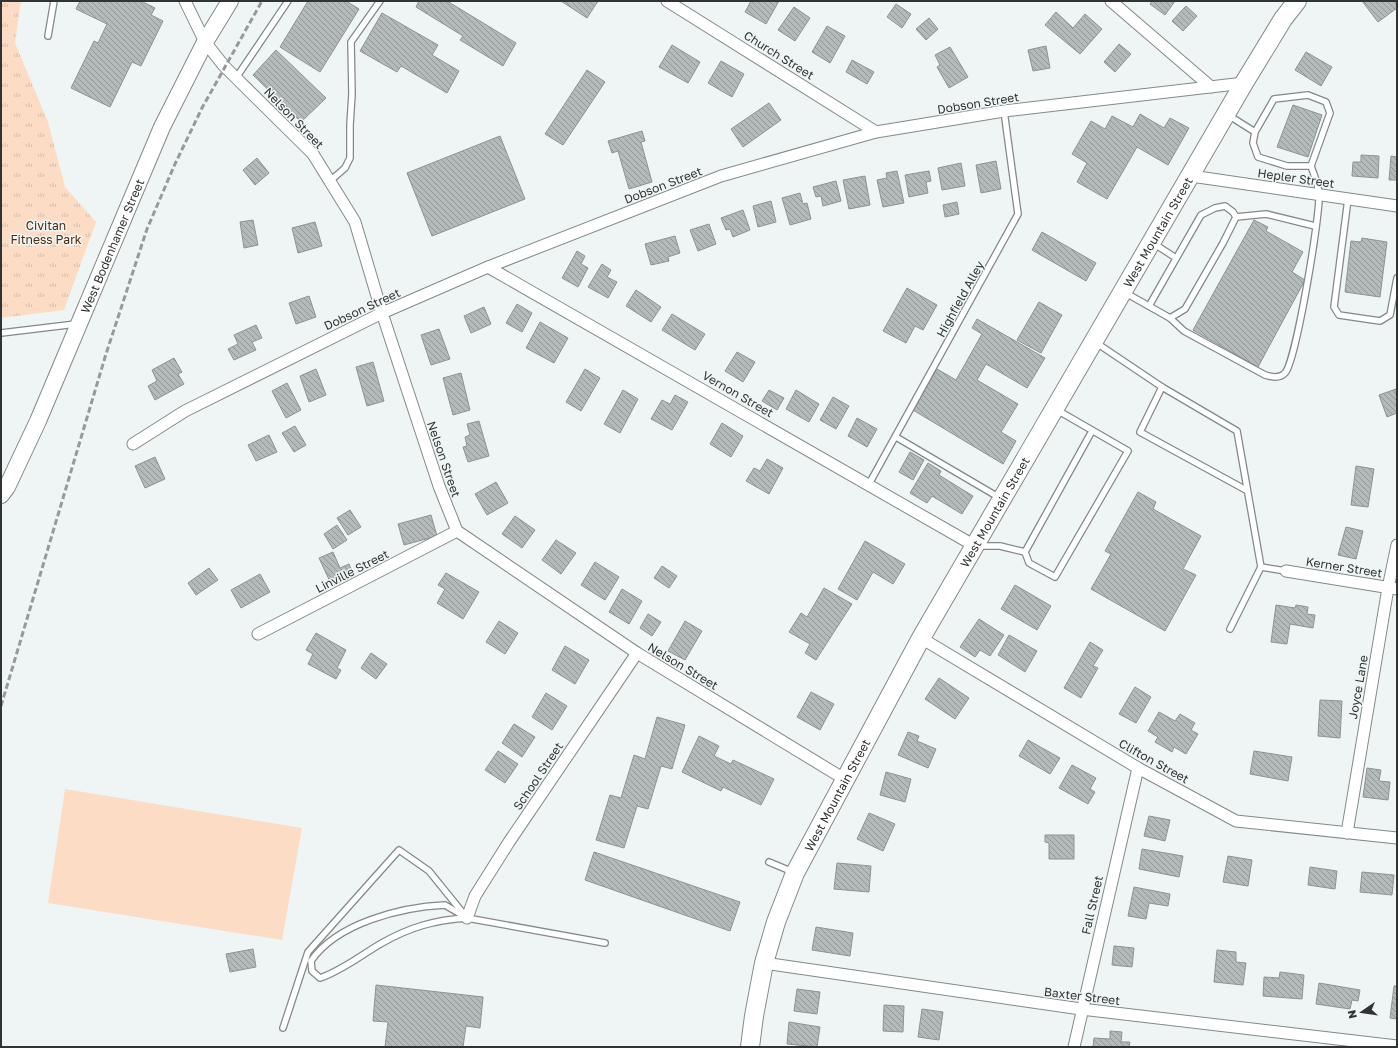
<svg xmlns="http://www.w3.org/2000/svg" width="1398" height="1048" font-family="'Golos Text',sans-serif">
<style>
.park{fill:url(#park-tufts)}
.pitch{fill:#fcdcc4}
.building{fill:url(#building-back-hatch);stroke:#8d9393}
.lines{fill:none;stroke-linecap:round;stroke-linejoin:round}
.service-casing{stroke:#838989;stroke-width:8}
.minor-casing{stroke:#838989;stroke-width:13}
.secondary-casing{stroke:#838989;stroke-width:18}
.primary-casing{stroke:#838989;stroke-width:20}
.service{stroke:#fff;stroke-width:5.5}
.minor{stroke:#fff;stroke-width:11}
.secondary{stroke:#fff;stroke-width:16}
.primary{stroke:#fff;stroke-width:18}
.rail{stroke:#969a9a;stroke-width:3;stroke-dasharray:6 3;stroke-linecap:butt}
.labels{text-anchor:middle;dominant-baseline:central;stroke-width:3;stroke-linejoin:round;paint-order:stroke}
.street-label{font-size:12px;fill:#313434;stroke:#eff5f5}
.park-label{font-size:12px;fill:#4e2b0c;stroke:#eff5f5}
</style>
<defs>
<pattern id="park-tufts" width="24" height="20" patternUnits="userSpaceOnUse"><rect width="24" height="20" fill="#fcdcc4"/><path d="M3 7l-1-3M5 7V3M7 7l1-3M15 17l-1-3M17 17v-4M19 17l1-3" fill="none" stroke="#d8bda9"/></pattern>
<pattern id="building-back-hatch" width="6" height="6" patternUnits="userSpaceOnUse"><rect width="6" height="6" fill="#b4baba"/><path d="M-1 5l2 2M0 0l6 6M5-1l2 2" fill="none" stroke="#939898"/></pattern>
</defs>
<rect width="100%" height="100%" fill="#eff5f5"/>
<path class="park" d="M1,1H21L15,43L48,122L65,187L96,222L64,310L1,318Z"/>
<path class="pitch" d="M65,789L302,828L282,940L48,903Z"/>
<g class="building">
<path d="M80,1H141L155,8L151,15L163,21L141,66L132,62L110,107L71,88L94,41L98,43L107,24L76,9Z"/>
<path d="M308,1H346L359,9L320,72L280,47Z"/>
<path d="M419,1H447L516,43L503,66L460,40L463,36L416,7Z"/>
<path d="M561,1H598L587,18Z"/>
<path d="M751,1H779L766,24L745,12Z"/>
<path d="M1152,1H1175L1165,15L1150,4Z"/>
<path d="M1362,1H1397V8L1378,22Z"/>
<path d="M896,4L911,14L902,28L887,17Z"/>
<path d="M1186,6L1197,16L1183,31L1172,21Z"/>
<path d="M794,7L810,18L795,41L778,30Z"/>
<path d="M1056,12L1073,28L1085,14L1102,29L1080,54L1045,25Z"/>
<path d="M382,13L438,45L432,55L459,71L447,93L401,66L397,72L360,51Z"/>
<path d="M929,18L938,29L926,40L916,29Z"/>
<path d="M827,26L845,36L830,63L812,52Z"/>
<path d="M1119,44L1131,54L1115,72L1104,62Z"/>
<path d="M672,45L700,62L688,83L659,67Z"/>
<path d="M1046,46L1050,68L1033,71L1028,50Z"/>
<path d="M950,47L968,77L949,88L937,67L940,65L935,55Z"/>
<path d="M276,50L326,98L301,122L253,75Z"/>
<path d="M1306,52L1332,67L1321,86L1295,70Z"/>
<path d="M852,60L874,72L867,84L846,72Z"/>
<path d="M721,61L744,74L732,97L708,83Z"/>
<path d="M587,70L605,82L563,145L545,134Z"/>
<path d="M769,103L781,120L743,147L731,129Z"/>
<path d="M1293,105L1322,115L1308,157L1277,147Z"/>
<path d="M1140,114L1164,128L1170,118L1189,128L1168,165L1137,147L1107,199L1077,182L1087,163L1072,154L1091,121L1105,129L1112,116L1133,127Z"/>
<path d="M642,131L645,141L641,142L652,182L629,189L618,151L612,153L608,141Z"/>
<path d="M500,136L525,199L432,236L407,173Z"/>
<path d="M1361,155L1379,156L1378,178L1352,176L1353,162H1361Z"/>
<path d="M1391,156L1397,157V180H1389Z"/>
<path d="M257,158L269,173L255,185L243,170Z"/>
<path d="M996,161L1001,189L981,193L976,165Z"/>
<path d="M961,163L965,186L942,190L938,168Z"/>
<path d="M897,171L904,203L883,207L877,180L887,178L886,173Z"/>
<path d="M929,171L931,181L926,182L928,193L909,197L905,175Z"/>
<path d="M865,176L870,205L849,209L843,180Z"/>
<path d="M836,181L841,201L823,206L821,196L816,197L813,187Z"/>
<path d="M800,193L803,204L807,203L811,219L790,225L782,198Z"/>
<path d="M771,201L776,222L758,227L753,206Z"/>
<path d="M957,202L959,214L945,217L943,205Z"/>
<path d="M743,210L750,230L733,237L730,229L726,230L721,218Z"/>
<path d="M253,220L258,245L244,248L240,222Z"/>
<path d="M1254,220L1268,227L1266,231L1303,252L1292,272L1305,280L1258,367L1193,330Z"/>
<path d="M315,222L322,246L298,253L292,228Z"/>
<path d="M709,224L716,244L698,251L690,230Z"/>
<path d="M1042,232L1096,263L1086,281L1032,250Z"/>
<path d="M675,236L680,253L668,257L669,261L651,265L645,244Z"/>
<path d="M1362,238L1387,242L1380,297L1345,292L1351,241L1361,242Z"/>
<path d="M577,251L585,256L581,264L588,268L578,287L562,278Z"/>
<path d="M602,264L611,270L607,277L617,282L608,298L588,287Z"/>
<path d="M907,288L937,305L923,330L915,326L906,343L883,331Z"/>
<path d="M636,290L661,307L651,322L626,306Z"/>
<path d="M309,296L316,317L296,324L289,303Z"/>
<path d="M1039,302L1062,315L1041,353L1017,340Z"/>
<path d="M517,304L532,313L522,332L506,323Z"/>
<path d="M484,307L491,324L471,333L464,316Z"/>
<path d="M672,314L705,334L695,350L662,330Z"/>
<path d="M977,319L1045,358L1027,388L986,364L977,380L1018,404L1001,432L1016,441L1003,464L913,410L937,369L956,380L982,334L972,328Z"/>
<path d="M540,322L568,338L554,363L526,348Z"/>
<path d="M256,325L262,338L252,342L256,350L234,360L228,349L238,344L234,335Z"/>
<path d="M439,329L450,359L431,365L421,335Z"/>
<path d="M737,352L755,362L743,382L725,371Z"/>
<path d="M174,358L182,372L178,374L184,384L155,400L148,386L157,381L152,370Z"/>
<path d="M373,362L384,401L367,406L356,367Z"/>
<path d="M316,369L326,395L309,402L300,376Z"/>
<path d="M585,369L600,378L581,411L566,402Z"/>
<path d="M461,373L470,410L453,415L443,378Z"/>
<path d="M287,383L301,410L286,418L272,391Z"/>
<path d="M1396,389L1397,413L1387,417L1379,395Z"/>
<path d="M623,390L638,399L620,433L604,424Z"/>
<path d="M769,390L784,398L777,410L762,401Z"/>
<path d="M796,390L819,404L809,422L786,409Z"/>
<path d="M675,395L688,402L672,430L651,419L662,400L670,404Z"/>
<path d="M833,397L849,406L836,429L820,420Z"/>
<path d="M857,418L877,429L867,447L848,436Z"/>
<path d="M479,421L489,456L468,462L463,447L467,446L465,437L470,435L467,424Z"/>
<path d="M722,423L743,436L731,457L710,444Z"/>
<path d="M295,426L306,445L294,452L282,433Z"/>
<path d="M269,435L277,452L256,461L248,445Z"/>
<path d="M910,452L924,460L913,480L899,472Z"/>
<path d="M155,457L165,479L145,488L135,466Z"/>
<path d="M767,459L783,468L769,494L746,481L754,468L760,471Z"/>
<path d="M928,463L941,471L939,475L973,496L962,514L932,496L927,503L910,493Z"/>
<path d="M1356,466L1374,469L1368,507L1351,505Z"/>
<path d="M496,482L508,503L487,515L475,494Z"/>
<path d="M1138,492L1156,502L1153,509L1201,536L1183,569L1196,575L1165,631L1091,589L1111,554L1105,551Z"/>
<path d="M350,510L361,527L348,535L337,518Z"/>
<path d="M431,515L437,536L404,545L398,524Z"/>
<path d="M515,516L535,530L522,548L502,534Z"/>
<path d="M337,525L347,540L333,549L324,534Z"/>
<path d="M1346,527L1363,531L1356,559L1338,555Z"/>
<path d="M556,540L576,553L561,574L542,560Z"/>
<path d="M865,541L905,564L893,584L873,572L857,600L838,589Z"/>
<path d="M333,552L340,568L349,564L354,576L332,586L319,558Z"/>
<path d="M595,562L619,577L605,600L581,585Z"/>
<path d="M662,566L677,576L669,588L654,578Z"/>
<path d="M209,568L218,580L196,595L188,583Z"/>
<path d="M446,573L479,592L463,619L437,603L445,589L438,585Z"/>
<path d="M260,574L270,592L241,608L231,590Z"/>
<path d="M1015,585L1051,606L1037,630L1001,609Z"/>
<path d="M824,588L852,604L816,660L805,653L810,644L789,632L801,613L807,617Z"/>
<path d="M622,589L642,601L629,624L609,612Z"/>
<path d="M1276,605L1295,608L1296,605L1308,607L1307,614L1315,615L1313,628L1290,624L1287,644L1271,642Z"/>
<path d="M648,614L661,622L652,636L640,628Z"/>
<path d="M979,619L1004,635L990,656L980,650L975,657L960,647Z"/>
<path d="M499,621L518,633L505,654L486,642Z"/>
<path d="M685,621L702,631L685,660L668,651Z"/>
<path d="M316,633L346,650L337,668L341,670L336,679L308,664L313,654L306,650Z"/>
<path d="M1009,635L1037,651L1025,672L998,655Z"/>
<path d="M1090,642L1103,650L1093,666L1098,668L1081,698L1064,688Z"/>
<path d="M565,646L589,660L575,684L552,670Z"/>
<path d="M371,653L387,664L376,679L361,668Z"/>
<path d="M939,678L969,698L955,719L925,699Z"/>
<path d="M1135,687L1151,697L1136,723L1119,714Z"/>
<path d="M811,692L834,704L820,730L797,717Z"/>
<path d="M546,693L567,706L552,730L532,717Z"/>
<path d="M1320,700L1342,701L1340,738L1318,736Z"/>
<path d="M1159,712L1175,721L1180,714L1195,723L1191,730L1198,734L1186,754L1174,747L1172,752L1155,742L1158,737L1148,731Z"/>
<path d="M657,717L685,725L672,769L661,766L648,809L637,806L624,848L596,840L610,795L621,798L634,755L645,759Z"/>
<path d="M514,724L535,737L522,757L502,743Z"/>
<path d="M908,732L919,736L917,741L936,749L928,768L898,755Z"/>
<path d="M699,736L719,746L714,756L731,764L733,760L774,779L761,805L723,787L721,791L682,772Z"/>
<path d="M1028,740L1060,758L1050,774L1019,756Z"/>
<path d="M498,751L518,764L505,783L485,770Z"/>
<path d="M1254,751L1292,757L1288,781L1250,774Z"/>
<path d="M1072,765L1096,778L1090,789L1095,792L1088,804L1059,788Z"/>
<path d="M1367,768L1381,770L1379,781L1390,782L1388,800L1363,797Z"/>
<path d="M886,772L911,779L905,802L880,795Z"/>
<path d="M869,813L895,824L883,851L857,839Z"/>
<path d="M1149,816L1170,820L1165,841L1144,836Z"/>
<path d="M1045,835H1074V859H1049V843L1045,842Z"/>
<path d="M1142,849L1183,856L1179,877L1139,869Z"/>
<path d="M594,852L740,902L730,931L585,880Z"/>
<path d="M1228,856L1252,860L1248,886L1223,882Z"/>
<path d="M837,863L871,866L869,892L834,889Z"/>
<path d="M1310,867L1337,871L1335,889L1308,885Z"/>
<path d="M1362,872L1394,875L1392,895L1360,892Z"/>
<path d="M1134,887L1170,894L1168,906L1149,903L1146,919L1128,916Z"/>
<path d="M816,927L853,933L850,956L812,950Z"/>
<path d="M1114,946L1134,948L1132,967L1112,965Z"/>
<path d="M253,949L256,967L230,972L226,954Z"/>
<path d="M1217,950L1236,952V962L1246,963L1243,985L1214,982Z"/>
<path d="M1280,972L1304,975L1302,999L1263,996L1264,977L1279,978Z"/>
<path d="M1319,983L1360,990L1358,1001L1352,1000L1350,1009L1316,1004Z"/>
<path d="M376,985L483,997L480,1028L466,1026L463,1047H385L388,1022L373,1021Z"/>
<path d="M1394,986H1397V1019L1390,1018Z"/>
<path d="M797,989L820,992L817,1014L794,1011Z"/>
<path d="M884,1005L904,1006L903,1032L883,1031Z"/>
<path d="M922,1009L943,1012L939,1040L918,1037Z"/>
<path d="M789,1022L820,1027L817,1047L787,1044Z"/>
<path d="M1110,1031L1122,1032L1121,1042H1130L1129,1047H1093L1094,1038L1110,1039Z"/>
</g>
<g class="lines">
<defs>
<g id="service">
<path d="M48,36L54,1"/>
<path d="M236,78L288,1"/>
<path d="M1228,115L1255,132L1253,143L1258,157L1287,166H1311L1330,113L1326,102L1308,95L1274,99L1255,132"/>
<path d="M330,181L345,168L350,158V125L352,94L351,42L380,1"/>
<path d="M1348,199L1334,307L1339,315L1380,321L1390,315L1397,278"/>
<path d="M1236,217L1266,214L1315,226"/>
<path d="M1153,243L1176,258"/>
<path d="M1124,292L1170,318L1184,331L1265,375C1272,377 1279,379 1285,373C1296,361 1320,217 1319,195C1319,186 1314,175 1311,166"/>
<path d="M1149,306L1201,215L1215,208L1225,206L1233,212L1236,217L1223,243L1185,309L1170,318"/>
<path d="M1,333L76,324"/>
<path d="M1095,342L1162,387L1237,431L1261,567L1286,571"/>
<path d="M1162,387L1140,432L1246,490"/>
<path d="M1057,410L1128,451L1055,577L1029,563L1025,552L1092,431"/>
<path d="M896,437L1000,498"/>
<path d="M869,484L1018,214L1004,111"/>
<path d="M978,546H1000L1025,552"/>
<path d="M1230,629L1261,567"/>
<path d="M769,862L793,872"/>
<path d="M445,905L467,918C435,920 410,927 382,943C361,955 343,970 320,978L312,971L311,961C337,923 401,907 445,905Z"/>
<path d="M283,1028L308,952L399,850L429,871L467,918L605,943"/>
</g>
<g id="minor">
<path d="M185,1L205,42L224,66L313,154L355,222L382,313L439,486L457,531L637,653L846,780"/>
<path d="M667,1L876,132"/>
<path d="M1111,1L1211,87"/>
<path d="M1191,176L1397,206"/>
<path d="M488,267L975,546"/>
<path d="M133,444L185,411L382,313L488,267L721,176L876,132L1004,111L1244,83"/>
<path d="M1286,571L1397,589"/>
<path d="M258,634L457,531"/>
<path d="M921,638L1138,768L1236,821L1397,838"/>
<path d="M1347,833L1388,588L1397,545"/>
<path d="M467,918L475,896L509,842L637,653"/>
<path d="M764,963L1081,1009L1397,1046"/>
<path d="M1074,1047L1138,768"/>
</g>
<g id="secondary">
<path id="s1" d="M1,495L7,487L38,421L162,127L205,42L230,1"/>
</g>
<g id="primary">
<path id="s2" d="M750,1047L754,1016L764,963L776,922L795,873L921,638L1244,83L1283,19L1297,1"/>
</g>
</defs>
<use href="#service" class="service-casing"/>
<use href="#minor" class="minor-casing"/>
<use href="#secondary" class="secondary-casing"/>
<use href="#primary" class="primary-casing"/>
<use href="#service" class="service"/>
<use href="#minor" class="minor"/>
<use href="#secondary" class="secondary"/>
<use href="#primary" class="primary"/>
<path class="rail" d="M1,706L106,354L147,229L175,164L202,108L262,1"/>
</g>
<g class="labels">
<g class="street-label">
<text transform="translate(779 55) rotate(32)">Church Street</text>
<text transform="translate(978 103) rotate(-9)">Dobson Street</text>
<text transform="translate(294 118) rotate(46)">Nelson Street</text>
<text transform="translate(1296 178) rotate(8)">Hepler Street</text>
<text transform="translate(663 185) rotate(-21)">Dobson Street</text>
<text stroke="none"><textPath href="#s2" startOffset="917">West Mountain Street</textPath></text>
<text stroke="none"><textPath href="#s1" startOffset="273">West Bodenhamer Street</textPath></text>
<text transform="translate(960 299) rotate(-61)">Highfield Alley</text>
<text transform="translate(362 309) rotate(-25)">Dobson Street</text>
<text transform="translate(738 394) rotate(30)">Vernon Street</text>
<text transform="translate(444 459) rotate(71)">Nelson Street</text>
<text stroke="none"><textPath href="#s2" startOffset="593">West Mountain Street</textPath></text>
<text transform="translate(1344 567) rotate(9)">Kerner Street</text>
<text transform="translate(352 571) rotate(-27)">Linville Street</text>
<text transform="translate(683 666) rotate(31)">Nelson Street</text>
<text transform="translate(1358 687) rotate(-80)">Joyce Lane</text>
<text transform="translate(1154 761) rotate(29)">Clifton Street</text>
<text transform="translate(538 776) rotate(-56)">School Street</text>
<text stroke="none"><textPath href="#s2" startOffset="269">West Mountain Street</textPath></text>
<text transform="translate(1092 905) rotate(-77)">Fall Street</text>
<text transform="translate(1082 996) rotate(7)">Baxter Street</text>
</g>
<g class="park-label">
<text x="46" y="225">Civitan<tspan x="46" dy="14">Fitness Park</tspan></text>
</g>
</g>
<rect width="1398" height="1048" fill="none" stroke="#313434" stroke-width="4"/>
<g transform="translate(1362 1012) rotate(257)" stroke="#eff5f5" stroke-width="3" paint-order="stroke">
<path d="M0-3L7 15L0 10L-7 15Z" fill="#313434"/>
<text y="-6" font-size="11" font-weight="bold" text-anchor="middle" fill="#313434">N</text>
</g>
</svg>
